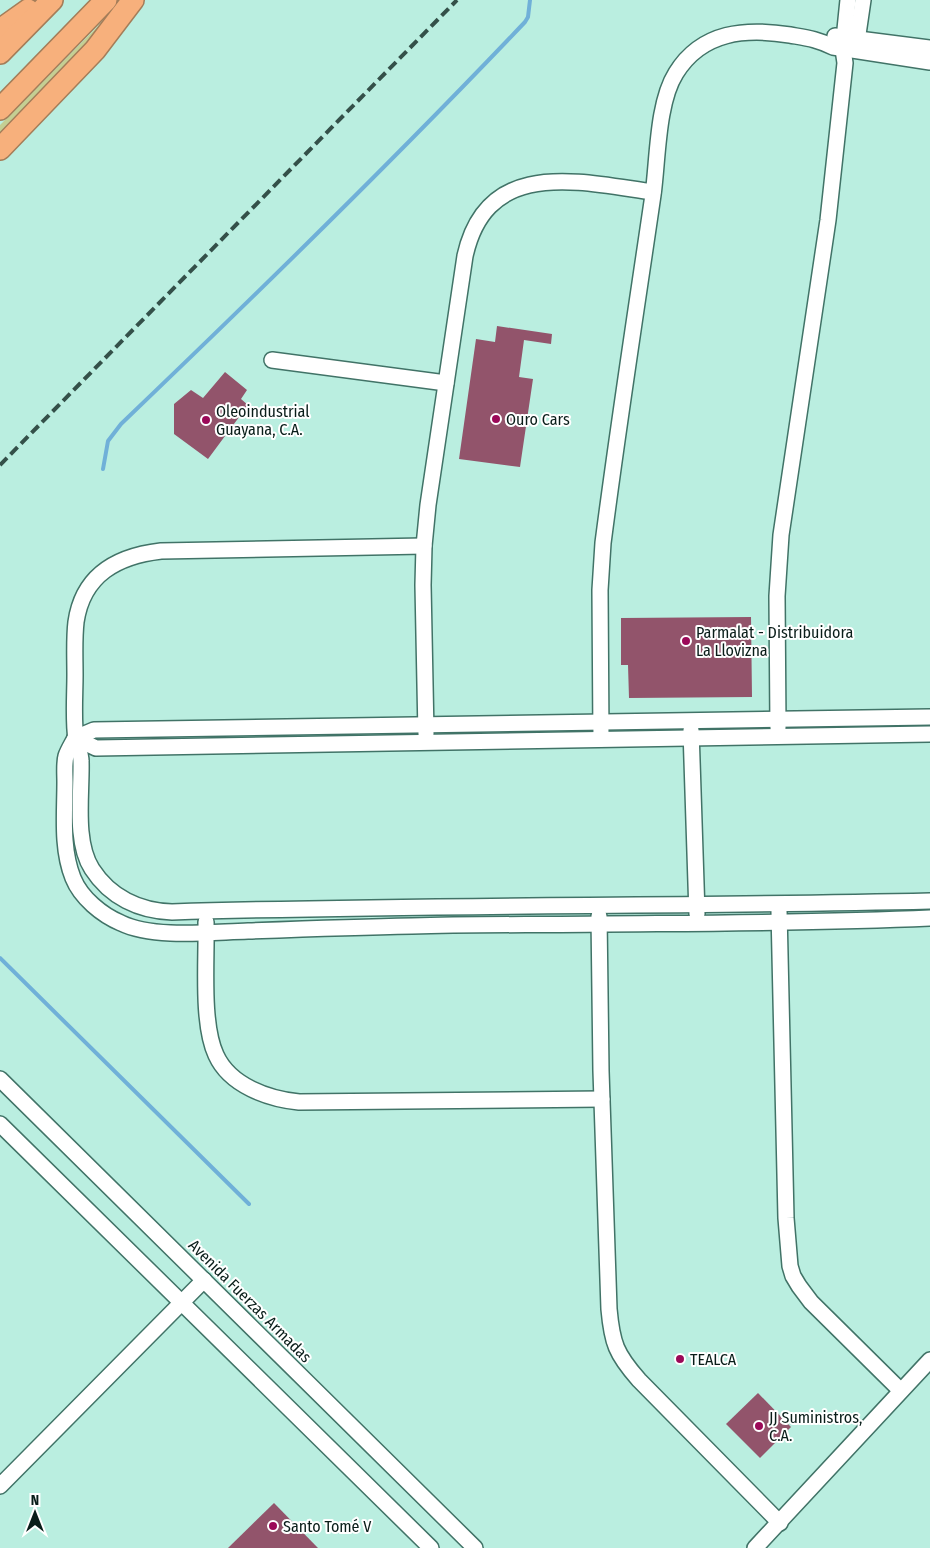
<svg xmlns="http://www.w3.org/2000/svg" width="930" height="1548" font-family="'Fira Sans Condensed',sans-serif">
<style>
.green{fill:#c4cf93}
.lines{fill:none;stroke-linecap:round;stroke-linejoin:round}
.stream{stroke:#70b0d8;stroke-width:4}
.building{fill:#92546b}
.minor-casing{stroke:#417367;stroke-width:18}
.highway-casing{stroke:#a47d59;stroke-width:24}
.minor{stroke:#fff;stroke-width:15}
.highway{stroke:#f7b07c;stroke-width:21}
.rail{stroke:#345049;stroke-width:4;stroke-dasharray:10 5;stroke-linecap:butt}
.poi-dot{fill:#9b0958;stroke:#fff;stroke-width:2}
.labels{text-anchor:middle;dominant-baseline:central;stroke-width:4;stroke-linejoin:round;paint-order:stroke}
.poi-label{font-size:16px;fill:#091d19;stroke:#fff;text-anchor:start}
.street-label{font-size:16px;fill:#091d19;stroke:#fff}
</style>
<rect width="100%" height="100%" fill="#baeee0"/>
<path class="green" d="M124,0H130L0,145V125Z"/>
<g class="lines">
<g class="stream">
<path d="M103,469L108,441L121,424C258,293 394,160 525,22L528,17L530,0"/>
<path d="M0,958L249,1204"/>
</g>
</g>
<g class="building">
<path d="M497,326L552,334L551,344L524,340L519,377L533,379L520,467L459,459L476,339L495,342Z"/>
<path d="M225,372L247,390L241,399L248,405L208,459L174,434V404L191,390L203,398Z"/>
<path d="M751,617L752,697L629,698L628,665H621V618Z"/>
<path d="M758,1393L791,1427L760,1458L726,1424Z"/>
<path d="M274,1503L318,1548H228Z"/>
</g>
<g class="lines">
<defs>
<g id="minor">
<path d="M835,36L930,48"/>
<path d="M856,48L863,0"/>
<path d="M272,360L446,383"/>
<path d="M424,546L161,551C118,556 83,574 76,622C74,639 75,657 75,675C75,694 73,721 76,739C77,746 81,753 81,761C82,793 74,841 92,869C110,897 139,911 172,912C424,904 677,907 930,901"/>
<path d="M930,717L94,730L75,738C72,744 68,750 66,756C64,763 65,774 65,782C65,813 61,848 73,878C81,898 102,915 121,923C154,939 211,932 248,931C302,929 357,927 412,926C475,924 538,925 602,924C711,923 821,923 930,918"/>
<path d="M778,728L777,596L781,535L828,220L845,63L843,49L848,0"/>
<path d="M691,730L697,914"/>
<path d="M426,734L423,585L424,546L428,505L465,256C487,157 579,182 653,192"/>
<path d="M75,738L96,748L930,734"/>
<path d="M601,739L600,590L603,543C618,427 636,311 653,195C658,159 657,103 676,73C702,31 746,28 790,35C807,38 817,39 833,47L930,62"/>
<path d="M779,911L786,1218L790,1266L793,1276L799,1286L811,1302L900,1390"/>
<path d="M599,916L601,1071L609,1309C612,1343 616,1354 639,1380L780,1523"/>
<path d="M206,922C207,959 201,1023 216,1055C230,1086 269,1099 299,1102L602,1099"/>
<path d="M0,1079L475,1548"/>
<path d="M0,1124L431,1548"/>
<path d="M0,1486L204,1280"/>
<path d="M755,1548L930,1360"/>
</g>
<g id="highway">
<path d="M0,30L28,10"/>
<path d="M0,53L52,0"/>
<path d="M0,109L106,0"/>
<path d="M0,149L95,50L133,0"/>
</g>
</defs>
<use href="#minor" class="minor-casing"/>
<use href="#highway" class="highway-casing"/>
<use href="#minor" class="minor"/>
<use href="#highway" class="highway"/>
<path class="rail" d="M0,465L457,0"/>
</g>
<g class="poi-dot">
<circle cx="496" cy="419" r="5"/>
<circle cx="206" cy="420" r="5"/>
<circle cx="686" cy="641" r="5"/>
<circle cx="680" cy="1359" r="5"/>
<circle cx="759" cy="1426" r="5"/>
<circle cx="273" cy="1526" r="5"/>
</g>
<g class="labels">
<g class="poi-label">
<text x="216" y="411">Oleoindustrial<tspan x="216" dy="18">Guayana, C.A.</tspan></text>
<text x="506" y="419">Ouro Cars</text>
<text x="696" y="632">Parmalat - Distribuidora<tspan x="696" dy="18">La Llovizna</tspan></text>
<text x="690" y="1359">TEALCA</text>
<text x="769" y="1417">JJ Suministros,<tspan x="769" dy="18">C.A.</tspan></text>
<text x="283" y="1526">Santo Tomé V</text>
</g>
<g class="street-label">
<text transform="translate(250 1301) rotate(45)">Avenida Fuerzas Armadas</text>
</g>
</g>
<g transform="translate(35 1513)" stroke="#ffffff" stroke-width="4" paint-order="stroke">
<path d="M0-4L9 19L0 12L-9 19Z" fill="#091d19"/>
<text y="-8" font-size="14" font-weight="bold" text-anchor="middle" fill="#091d19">N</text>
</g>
</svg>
